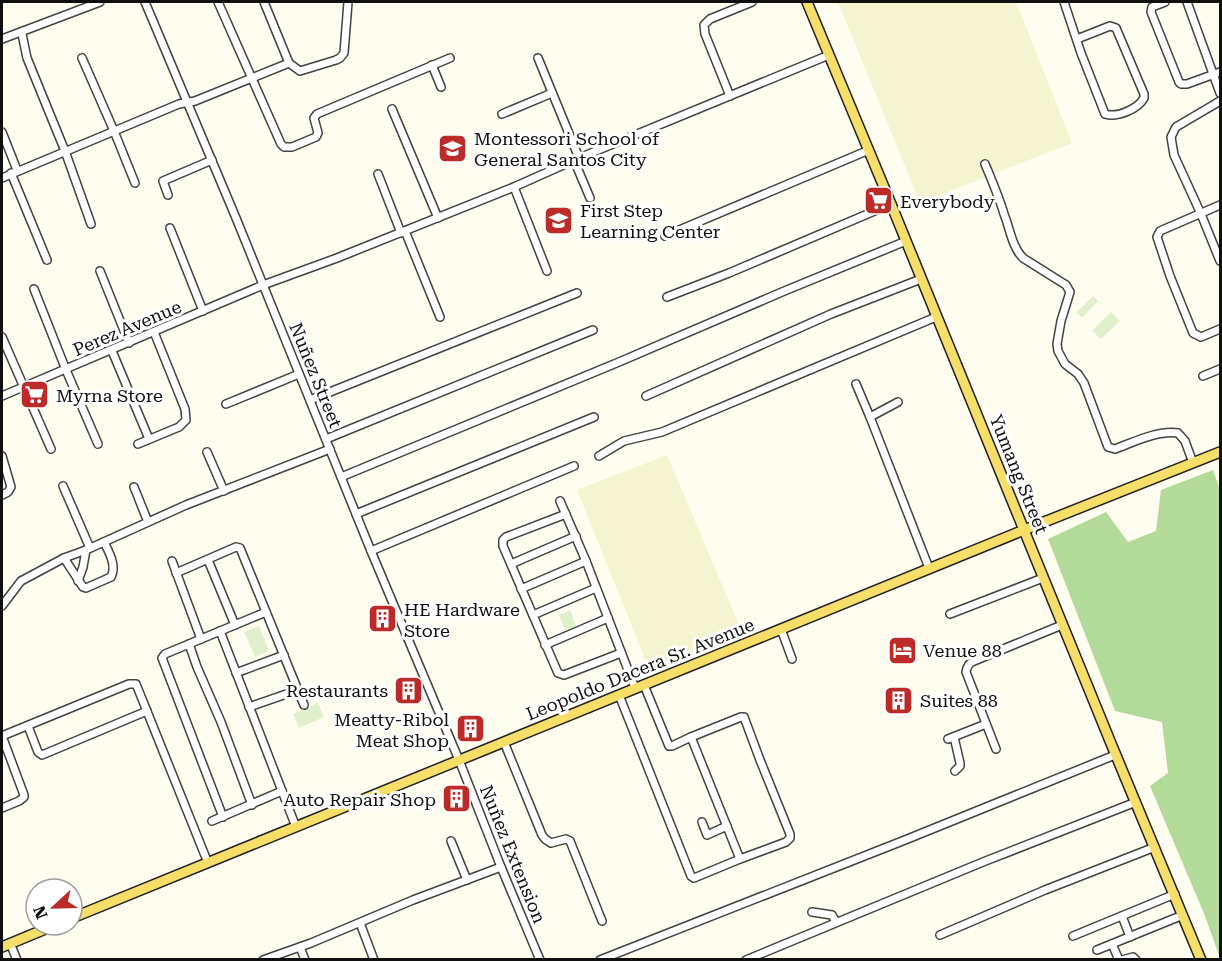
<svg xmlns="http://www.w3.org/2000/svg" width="1222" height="961" font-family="'Roboto Serif',serif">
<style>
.farmland{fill:#f5f4d0}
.forest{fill:#b2da99}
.pitch{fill:#e1f0cc}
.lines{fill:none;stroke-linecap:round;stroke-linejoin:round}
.minor-casing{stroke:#424242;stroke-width:10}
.major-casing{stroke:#202020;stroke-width:12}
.minor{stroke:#fff;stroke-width:7}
.major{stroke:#f7de68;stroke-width:9}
.labels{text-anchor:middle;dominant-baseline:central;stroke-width:6;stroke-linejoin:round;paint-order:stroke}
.poi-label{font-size:18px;fill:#0f0f0f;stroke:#fff;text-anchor:start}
.street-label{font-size:18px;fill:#0f0f0f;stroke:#fff}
</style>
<rect width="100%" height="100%" fill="#fffdf0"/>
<g class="farmland">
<path d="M838,2H1016L1072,143L920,203Z"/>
<path d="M667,455L742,632L652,676L577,490Z"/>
</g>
<path class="forest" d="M1213,470L1220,490V958L1205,916L1150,786L1168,773L1162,722L1115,711L1048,539L1106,512L1128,542L1156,531L1161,490Z"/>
<g class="pitch">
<path d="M1093,296L1098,301L1082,318L1077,312Z"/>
<path d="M1111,312L1120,321L1101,339L1092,331Z"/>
<path d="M570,610L576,626L565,630L559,615Z"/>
<path d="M259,626L269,651L255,657L244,632Z"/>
<path d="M318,703L324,717L299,728L293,714Z"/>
</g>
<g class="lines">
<defs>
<g id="minor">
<path d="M145,2L236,218L371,551L459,760L501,867L540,960"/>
<path d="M218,2L281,144L284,147H292L316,137L318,133L314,118L317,114L450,58"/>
<path d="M264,2L289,63L300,71L336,60L340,58L344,53L348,2"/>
<path d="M1064,2L1081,53L1105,114C1117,118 1138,109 1144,98V94L1116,28L1110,26L1077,39"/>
<path d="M1165,2L1152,7L1151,12L1179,82L1181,84H1187L1220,72"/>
<path d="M1187,2L1220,93"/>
<path d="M22,34L27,58L65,151L91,224"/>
<path d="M2,39L100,2"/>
<path d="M82,58L114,131L135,183"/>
<path d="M538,58L579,158"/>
<path d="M432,65L441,87"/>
<path d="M730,96L705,34L704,25L710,19L752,2"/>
<path d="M1220,101L1176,127L1171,137L1174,155L1201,214L1220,261"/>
<path d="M392,109L438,218"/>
<path d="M502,114L552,93"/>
<path d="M2,132L17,170"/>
<path d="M574,160L590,198"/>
<path d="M985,164C992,181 999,197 1004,214C1010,229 1012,247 1023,258L1066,285L1070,292L1061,321L1057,344L1058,351L1065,364L1078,374L1084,383L1108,447L1115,449C1134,442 1158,430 1178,433L1185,441L1193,463"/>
<path d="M11,173L47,260"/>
<path d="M378,174L401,233"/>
<path d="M2,178L179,104L195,101L289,63"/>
<path d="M514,187L547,271"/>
<path d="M168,195L163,181L212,160"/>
<path d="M1220,205L1160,231L1157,237L1170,276L1193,333L1201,337L1220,329"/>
<path d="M170,228L203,311"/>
<path d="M405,231L440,317"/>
<path d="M665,236L869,150"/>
<path d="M100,271L129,343"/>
<path d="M34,289L66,370L98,444"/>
<path d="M667,297L729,273L891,204"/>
<path d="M2,337L51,449"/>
<path d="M112,351L149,439"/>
<path d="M1203,376L1220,369"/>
<path d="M856,384L870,417L929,568"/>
<path d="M2,396L263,285L337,258L514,187L579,158L829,55"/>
<path d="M646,396L831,314L921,279"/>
<path d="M310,400L577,293"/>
<path d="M226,404L299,374"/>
<path d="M870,417L898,402"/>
<path d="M326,439L593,330"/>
<path d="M138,444L179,427L186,420L185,409L154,332"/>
<path d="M207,452L224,491"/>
<path d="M2,456L11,487L8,492L2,495"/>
<path d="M599,456L624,441L662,432L936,317"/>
<path d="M341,477L619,362L782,292L906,241"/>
<path d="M63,486L90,548"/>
<path d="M134,487L148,522"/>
<path d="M560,501L586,561L635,688"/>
<path d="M356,514L594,417"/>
<path d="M566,514L506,537L503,540V546L558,673L564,675L621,653"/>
<path d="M371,551L574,466"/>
<path d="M64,558L83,587L86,588L111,577C117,566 109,552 104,542"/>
<path d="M208,560L235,625"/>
<path d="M172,561L201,639"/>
<path d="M511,564L576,536"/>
<path d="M176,573L236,547L240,548L304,705"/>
<path d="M78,581L83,567L86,550"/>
<path d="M521,589L586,561"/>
<path d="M2,606L21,581L64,558L86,550L186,505L330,449"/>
<path d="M950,614L1043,578"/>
<path d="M533,615L596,588"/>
<path d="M781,629L792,659"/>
<path d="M220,631L296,827"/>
<path d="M189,644L197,667L221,722L252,805"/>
<path d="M545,645L608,618"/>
<path d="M236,673L284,655"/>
<path d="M619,695L691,876L694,878L740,859L691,737L672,746H669L644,685"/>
<path d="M249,707L298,690"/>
<path d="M28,726L38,752L42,755L147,711"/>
<path d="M2,736L129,684H136L208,863"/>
<path d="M691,737L741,717H744L760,760L790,834V838L786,842L740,859"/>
<path d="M954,737L960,763V766L955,771"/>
<path d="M948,739L986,724"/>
<path d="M504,742L542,835L545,839L551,843L566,839L570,841L602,921"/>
<path d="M996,749L966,672C967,666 969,663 974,661L1062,625"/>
<path d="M2,808L19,801L24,797V795L2,736"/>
<path d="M223,817L162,658L165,654L266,612"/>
<path d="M212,821L282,791"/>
<path d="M702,822L707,835L727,826"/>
<path d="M451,841L467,880"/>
<path d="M812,912L832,915L836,922"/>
<path d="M1122,916L1130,937"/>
<path d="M360,923L374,960"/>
<path d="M940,935L1045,890L1155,847"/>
<path d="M1073,936L1175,894"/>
<path d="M10,943L17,960"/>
<path d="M1112,944L1119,960"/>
<path d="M300,947L305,960"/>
<path d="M1097,950L1183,915"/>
<path d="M263,960L311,943L413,900L501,867"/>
<path d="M600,960L905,840L1115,755"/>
<path d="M746,960L983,862L1136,802"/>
<path d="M1122,960L1133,957L1136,960"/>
</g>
<g id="major">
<path d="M807,2L891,204L1110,741L1201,960"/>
<path d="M72,918L1024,530L1220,452"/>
<path d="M2,947L55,925"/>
</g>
</defs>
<use href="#minor" class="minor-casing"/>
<use href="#major" class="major-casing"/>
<use href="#minor" class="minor"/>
<use href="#major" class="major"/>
</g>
<defs>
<symbol id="school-square" viewBox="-11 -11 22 22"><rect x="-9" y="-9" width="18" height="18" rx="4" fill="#bd2b28" stroke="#fff"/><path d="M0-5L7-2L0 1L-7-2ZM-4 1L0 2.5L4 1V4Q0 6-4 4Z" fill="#fff"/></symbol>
<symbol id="supermarket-square" viewBox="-11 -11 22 22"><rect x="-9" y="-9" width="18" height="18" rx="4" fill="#bd2b28" stroke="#fff"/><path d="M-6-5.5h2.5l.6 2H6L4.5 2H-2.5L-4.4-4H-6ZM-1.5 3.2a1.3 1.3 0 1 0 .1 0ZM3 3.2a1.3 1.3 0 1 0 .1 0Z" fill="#fff"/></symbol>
<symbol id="building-square" viewBox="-11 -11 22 22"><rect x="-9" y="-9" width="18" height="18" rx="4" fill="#bd2b28" stroke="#fff"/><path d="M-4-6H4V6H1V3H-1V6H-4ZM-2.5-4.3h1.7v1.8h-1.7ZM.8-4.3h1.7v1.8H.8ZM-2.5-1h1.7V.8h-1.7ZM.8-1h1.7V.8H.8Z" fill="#fff"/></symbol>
<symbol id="hotel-square" viewBox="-11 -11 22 22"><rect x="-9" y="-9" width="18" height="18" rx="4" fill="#bd2b28" stroke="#fff"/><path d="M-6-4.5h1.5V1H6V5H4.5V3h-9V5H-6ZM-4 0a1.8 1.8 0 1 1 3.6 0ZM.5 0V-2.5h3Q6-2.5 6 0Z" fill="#fff"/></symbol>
</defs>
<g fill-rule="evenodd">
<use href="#school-square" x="436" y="132" width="33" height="33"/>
<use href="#supermarket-square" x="862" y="184" width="33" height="33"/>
<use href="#school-square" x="542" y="204" width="33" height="33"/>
<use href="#supermarket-square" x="18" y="378" width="33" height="33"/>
<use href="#building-square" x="366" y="602" width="33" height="33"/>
<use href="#hotel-square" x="886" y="634" width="33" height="33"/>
<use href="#building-square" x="392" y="674" width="33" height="33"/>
<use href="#building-square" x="882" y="684" width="33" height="33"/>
<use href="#building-square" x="454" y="712" width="33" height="33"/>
<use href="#building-square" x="440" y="782" width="33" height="33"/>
</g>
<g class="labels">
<g class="poi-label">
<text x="474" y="138">Montessori School of<tspan x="474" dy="21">General Santos City</tspan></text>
<text x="900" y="201">Everybody</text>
<text x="580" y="210">First Step<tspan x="580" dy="21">Learning Center</tspan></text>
<text x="56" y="395">Myrna Store</text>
<text x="404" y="609">HE Hardware<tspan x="404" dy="21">Store</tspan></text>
<text x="923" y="650">Venue 88</text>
<text x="388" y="690" text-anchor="end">Restaurants</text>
<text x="920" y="700">Suites 88</text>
<text x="449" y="719" text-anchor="end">Meatty-Ribol<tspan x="449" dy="21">Meat Shop</tspan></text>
<text x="436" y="799" text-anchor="end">Auto Repair Shop</text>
</g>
<g class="street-label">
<text transform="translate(127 328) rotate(-23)">Perez Avenue</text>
<text transform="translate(316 375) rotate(68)">Nuñez Street</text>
<text transform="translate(1019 474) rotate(68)">Yumang Street</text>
<text transform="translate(640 669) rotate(-22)">Leopoldo Dacera Sr. Avenue</text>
<text transform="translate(513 854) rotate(68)">Nuñez Extension</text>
</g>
</g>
<rect width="1222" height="961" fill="none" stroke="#0f0f0f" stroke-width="6"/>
<g transform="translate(54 907) rotate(248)"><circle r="28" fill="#ffffff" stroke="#9f9f9f" stroke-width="1.5"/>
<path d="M0-4.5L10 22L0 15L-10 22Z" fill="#bd2b28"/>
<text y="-9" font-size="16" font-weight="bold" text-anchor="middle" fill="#0f0f0f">N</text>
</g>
</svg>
